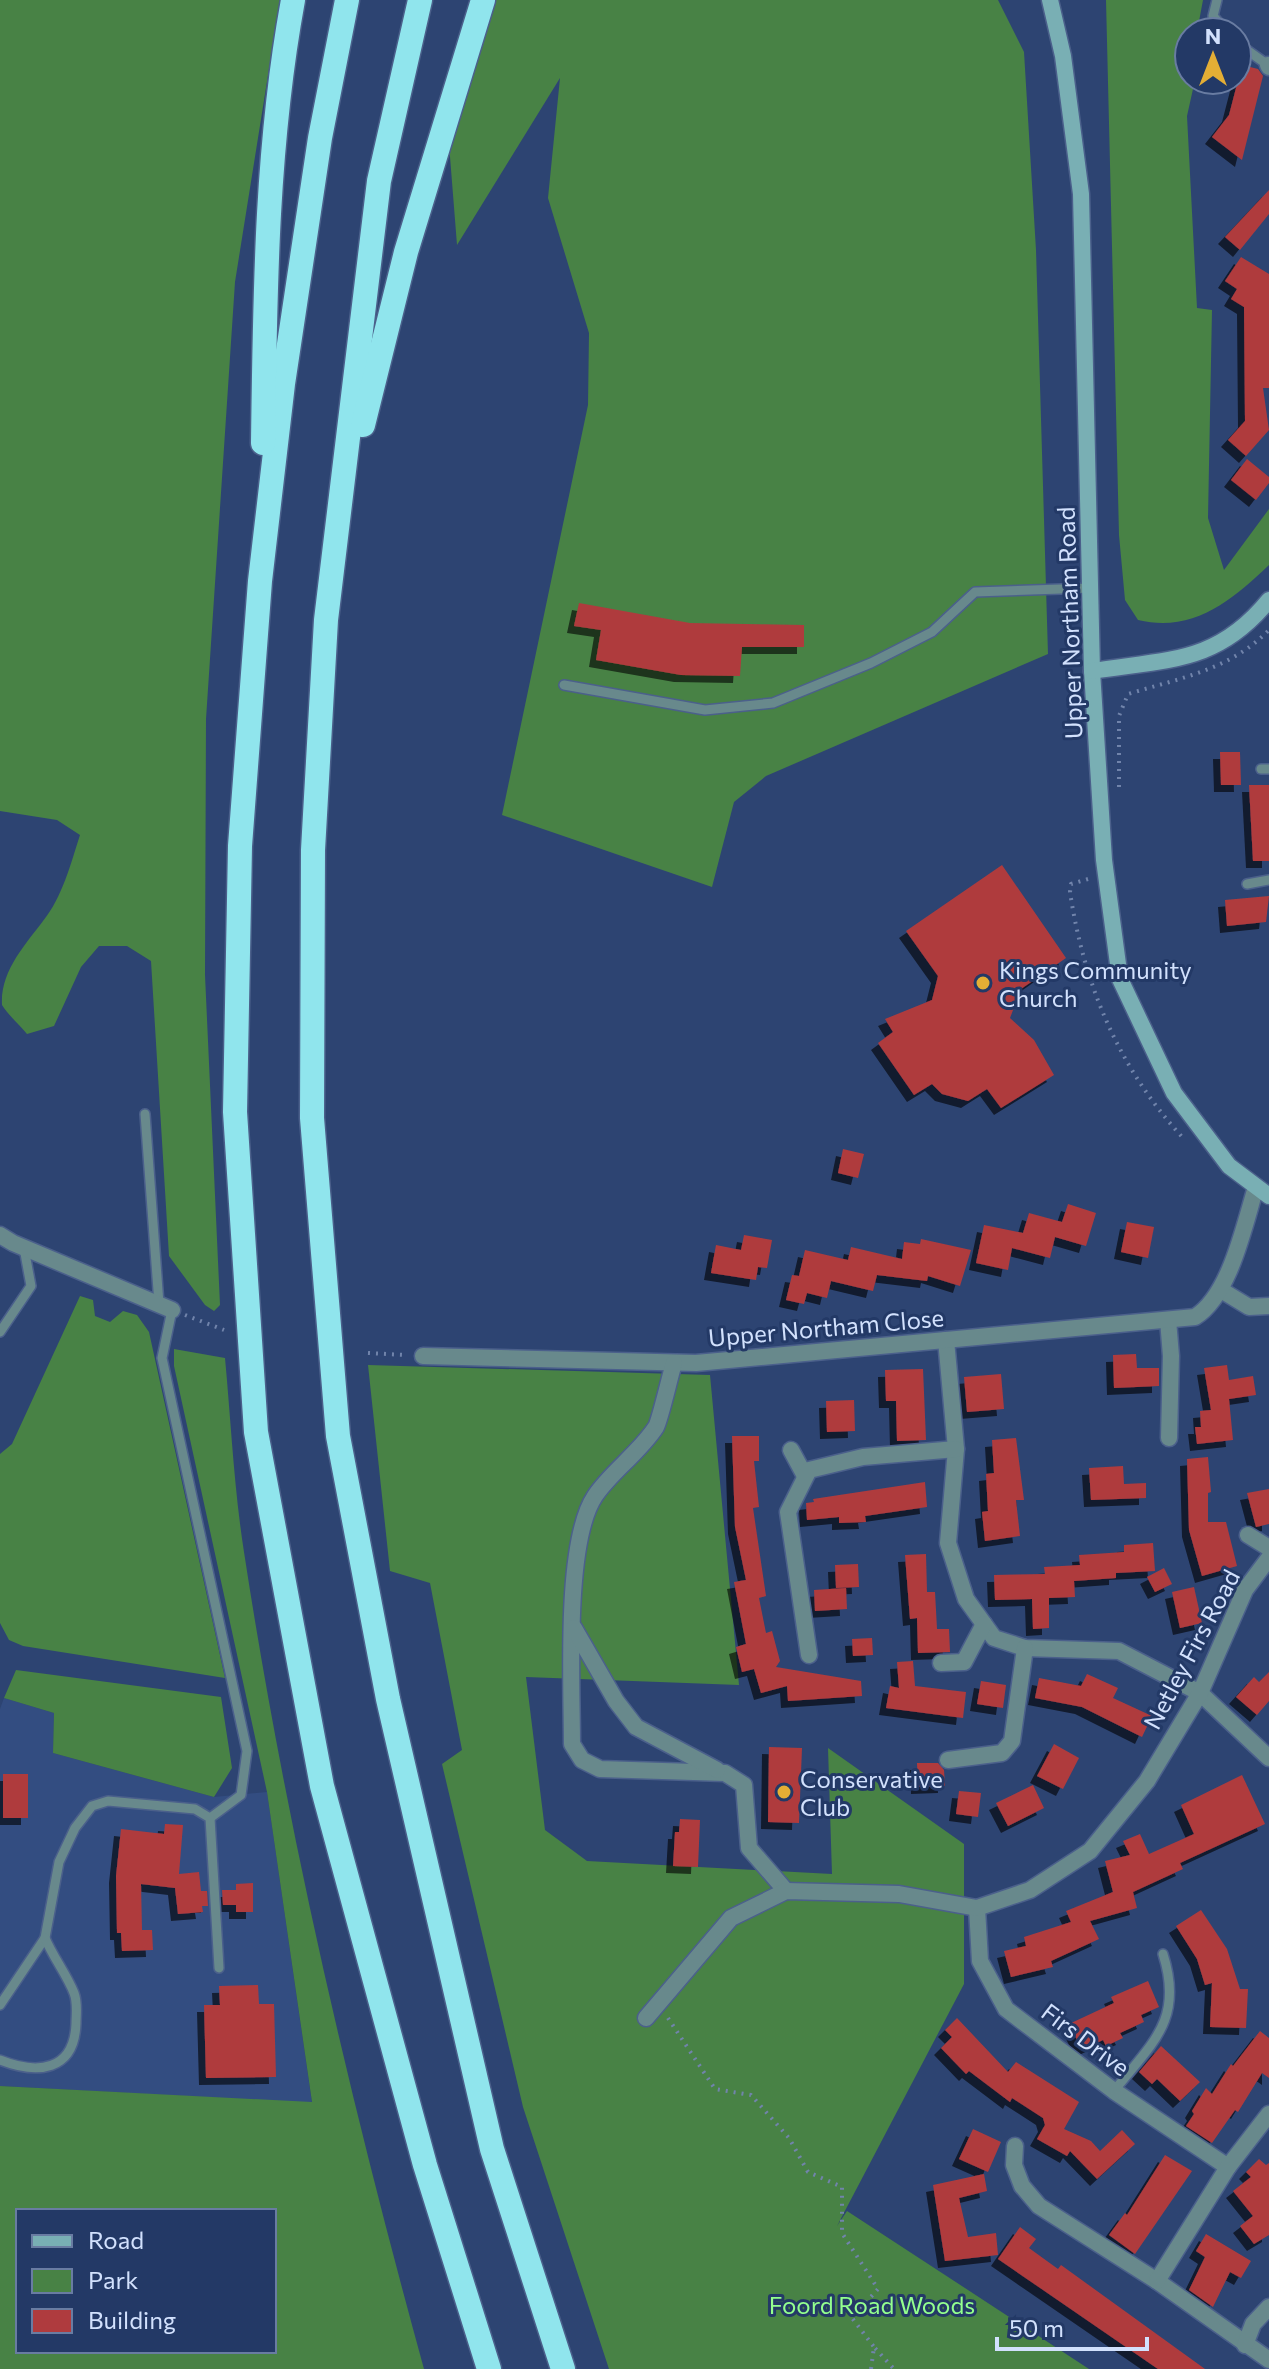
<svg xmlns="http://www.w3.org/2000/svg" width="1269" height="2369" font-family="Commissioner,sans-serif">
<style>
.built{fill:#334d81}
.green{fill:#488245;fill-rule:evenodd}
.building{fill:#af3b3e;filter:url(#shadow)}
.lines{fill:none;stroke-linecap:round;stroke-linejoin:round}
.lane-casing{stroke:#4b608b;stroke-width:12}
.street-casing{stroke:#4b608b;stroke-width:19}
.secondary-casing{stroke:#4b608b;stroke-width:19}
.highway-casing{stroke:#4b608b;stroke-width:27}
.path{stroke:#7184ab;stroke-width:4;stroke-dasharray:2 6;stroke-linecap:butt}
.lane{stroke:#68898c;stroke-width:9}
.street{stroke:#68898c;stroke-width:16}
.secondary{stroke:#79afb4;stroke-width:16}
.highway{stroke:#90e5ed;stroke-width:24}
.poi-dot{fill:#e4ae35;stroke:#233966;stroke-width:3}
.labels{text-anchor:middle;dominant-baseline:central;stroke-width:6;stroke-linejoin:round;paint-order:stroke}
.street-label{font-size:24px;fill:#d2e1fd;stroke:#233966}
.poi-label{font-size:24px;fill:#d2e1fd;stroke:#233966;text-anchor:start}
.park-label{font-size:24px;fill:#93ff8e;stroke:#233966}
</style>
<defs>
<filter id="shadow"><feDropShadow dx="-7" dy="7" stdDeviation="0" flood-color="#0009"/></filter>
</defs>
<rect width="100%" height="100%" fill="#2d4472"/>
<path class="built" d="M4,1698L54,1713L53,1753L214,1797L267,1792L312,2103L0,2086V1709Z"/>
<g class="green">
<path d="M0,0H280L235,282L206,719L205,975L220,1305L214,1311L205,1305L169,1256L151,961L127,946H99L81,967L54,1026L27,1034C20,1025 8,1015 2,1005C0,971 26,944 43,921C62,898 71,863 80,835L57,820L0,811Z"/>
<path d="M483,0H998L1024,52L1036,250L1048,654L766,776L734,802L712,887L502,815L588,405L589,333L548,198L560,78L457,245L447,119Z"/>
<path d="M1106,0H1203L1197,32H1189V80H1195L1187,116L1197,308L1212,310L1208,518L1224,570L1269,509V565C1231,601 1193,633 1138,620L1125,600L1119,535Z"/>
<path d="M80,1296L93,1300L95,1316L110,1322L123,1311L137,1315L149,1332L225,1678L23,1646L9,1640L0,1623V1454L12,1444Z"/>
<path d="M174,1349L225,1358C231,1422 234,1488 244,1552C286,1827 350,2100 424,2369H0V2086L312,2102L267,1792L174,1366ZM274,2211V2351H18V2211Z"/>
<path d="M368,1365L710,1375L739,1685L526,1677L545,1830L587,1861L832,1874L828,1748L964,1844V1984L837,2226L847,2211L1089,2369H609L523,2107L442,1764L462,1750L430,1583L390,1571Z"/>
<path d="M16,1670L221,1697L232,1768L214,1797L53,1753L54,1713L4,1698Z"/>
</g>
<g class="building">
<path d="M1242,65L1258,69L1263,76L1242,160L1212,137L1229,115Z"/>
<path d="M1269,190V214L1240,250L1225,237Z"/>
<path d="M1241,257L1269,274V388H1263L1269,430L1246,456L1228,440L1245,421L1244,307L1231,299L1237,289L1225,281Z"/>
<path d="M1247,459L1269,477V483L1256,500L1231,480Z"/>
<path d="M579,603L690,623L804,625V647H742L740,676L681,675L596,660L601,630L574,626Z"/>
<path d="M1220,752H1240L1241,785H1221Z"/>
<path d="M1249,785H1269V861H1253Z"/>
<path d="M1002,865L1066,958L1021,989L1010,1018L1034,1040L1054,1075L1001,1108L987,1089L968,1101L942,1094L932,1084L914,1095L878,1043L893,1032L885,1019L932,1000L938,976L906,931Z"/>
<path d="M1269,896L1266,922L1227,926L1225,900Z"/>
<path d="M843,1149L864,1154L858,1178L838,1173Z"/>
<path d="M1068,1204L1096,1213L1086,1246L1055,1237L1050,1258L1012,1248L1008,1270L976,1263L984,1225L1023,1233L1029,1213L1062,1222Z"/>
<path d="M1127,1222L1154,1227L1148,1258L1121,1252Z"/>
<path d="M744,1235L772,1240L767,1268L758,1267L756,1280L711,1273L716,1245L741,1250Z"/>
<path d="M921,1239L971,1250L960,1286L928,1276L927,1281L877,1275L873,1291L831,1281L827,1298L807,1293L804,1304L786,1300L792,1275L799,1276L805,1250L848,1260L851,1247L902,1259L904,1242L920,1244Z"/>
<path d="M1136,1354L1137,1368H1159V1386L1114,1388L1113,1355Z"/>
<path d="M1227,1365L1229,1380L1253,1376L1256,1395L1229,1399L1233,1440L1197,1444L1195,1427H1201L1200,1411L1211,1410L1204,1368Z"/>
<path d="M923,1369L926,1440L897,1441L896,1401H886L885,1370Z"/>
<path d="M1001,1374L1004,1409L967,1412L964,1377Z"/>
<path d="M854,1400L855,1431L827,1432L826,1401Z"/>
<path d="M732,1436H759V1461H754L759,1507L753,1508L766,1596L759,1598L766,1633L772,1631L780,1661L776,1667L861,1681L862,1696L788,1701L787,1686L761,1693L754,1669L742,1672L736,1647L746,1644L734,1582L746,1580L735,1527Z"/>
<path d="M1016,1438L1024,1500H1016L1020,1536L985,1541L982,1512L988,1511L986,1474L994,1473L992,1440Z"/>
<path d="M1208,1457L1211,1492L1208,1493V1522H1226L1237,1566L1202,1576L1189,1530L1187,1459Z"/>
<path d="M1123,1466L1124,1484L1146,1483V1498L1091,1500L1089,1468Z"/>
<path d="M925,1482L927,1507L865,1516L866,1522L839,1523V1517L807,1520L806,1503L814,1502L813,1499Z"/>
<path d="M1269,1489V1524L1256,1527L1247,1493Z"/>
<path d="M1153,1543L1155,1571L1116,1573V1578L1074,1581L1075,1597L1049,1598V1628L1033,1629L1032,1599L995,1600L994,1575L1045,1574L1044,1567L1080,1565L1079,1555L1124,1552V1545Z"/>
<path d="M926,1554L927,1592H935L937,1629H949L950,1652L918,1653L917,1618L910,1619L905,1555Z"/>
<path d="M858,1564L859,1587L836,1588L835,1565Z"/>
<path d="M1164,1568L1172,1584L1155,1592L1147,1577Z"/>
<path d="M1194,1587L1202,1623L1180,1628L1172,1592Z"/>
<path d="M846,1588L847,1609L815,1611L814,1590Z"/>
<path d="M872,1638L873,1655L853,1656L852,1639Z"/>
<path d="M913,1661L915,1686L966,1692L963,1718L886,1708L890,1686L899,1688L897,1662Z"/>
<path d="M1269,1672V1701L1257,1715L1236,1697L1254,1677L1259,1682Z"/>
<path d="M1087,1674L1118,1688L1113,1698L1152,1716L1142,1737L1082,1707L1035,1698L1039,1678L1081,1686Z"/>
<path d="M981,1681L1006,1685L1003,1708L977,1704Z"/>
<path d="M1054,1744L1079,1758L1063,1789L1037,1776Z"/>
<path d="M769,1747L802,1748L799,1823L768,1822Z"/>
<path d="M917,1763H938L944,1770L945,1786L918,1787Z"/>
<rect x="3" y="1774" width="25" height="44"/>
<path d="M1242,1775L1265,1824L1180,1863L1183,1869L1133,1892L1137,1908L1090,1921L1099,1939L1051,1961L1053,1967L1011,1977L1004,1951L1026,1946L1024,1937L1071,1922L1066,1911L1113,1892L1105,1861L1130,1855L1123,1841L1140,1834L1149,1854L1194,1834L1181,1805Z"/>
<path d="M1033,1785L1044,1808L1008,1826L996,1803Z"/>
<path d="M959,1791L981,1793L978,1817L956,1814Z"/>
<path d="M680,1819L700,1820L698,1867L673,1866L675,1832H679Z"/>
<path d="M165,1824L183,1825L179,1874L199,1872L201,1891H207L208,1906H202L203,1912L178,1914L175,1888L141,1884L142,1930H152L153,1950L122,1951L121,1933H117L116,1876L121,1829L164,1834Z"/>
<path d="M253,1883V1912H236V1905H223L222,1890H236V1884Z"/>
<path d="M1201,1910L1227,1949L1240,1989H1248L1246,2028L1210,2027L1212,1983L1205,1985L1197,1959L1176,1926Z"/>
<path d="M1148,1981L1159,2007L1141,2015L1144,2022L1120,2033L1123,2038L1106,2046L1103,2040L1082,2050L1069,2024L1114,2003L1111,1997Z"/>
<path d="M258,1985L259,2004H274L276,2077L206,2078L204,2005H220L219,1986Z"/>
<path d="M957,2018L1008,2072L1016,2062L1079,2102L1064,2129L1091,2141L1100,2151L1122,2130L1135,2144L1097,2179L1070,2151L1067,2156L1037,2139L1045,2125L1043,2118L1012,2098L1010,2102L969,2071L966,2074L941,2048L952,2037L945,2030Z"/>
<path d="M1260,2031L1269,2038V2078L1262,2073L1238,2112L1235,2110L1212,2143L1186,2126L1194,2114L1192,2111L1206,2088L1212,2094L1231,2064L1233,2066Z"/>
<path d="M1161,2046L1200,2082L1180,2101L1157,2079L1152,2084L1139,2072Z"/>
<path d="M973,2129L1001,2142L988,2172L959,2159Z"/>
<path d="M1165,2155L1192,2171L1135,2254L1109,2235L1125,2213L1127,2215Z"/>
<path d="M1259,2159L1266,2165L1269,2163V2235L1254,2244L1240,2226L1253,2216L1233,2191L1251,2177L1246,2172Z"/>
<path d="M984,2174L987,2191L959,2198L968,2237L996,2233L998,2255L945,2261L933,2185Z"/>
<path d="M1020,2227L1036,2239L1029,2248L1058,2269L1061,2265L1205,2369H1158L998,2259Z"/>
<path d="M1206,2234L1251,2261L1241,2278L1230,2272L1213,2307L1189,2290L1205,2257L1196,2251Z"/>
</g>
<g class="lines">
<defs>
<g id="lane">
<path d="M1217,0L1213,16L1227,32"/>
<path d="M1237,43L1268,65"/>
<path d="M564,685L705,710L773,703L871,663L932,632L975,592L1091,588"/>
<path d="M1261,769H1269"/>
<path d="M1247,884L1269,880"/>
<path d="M145,1114L159,1304"/>
<path d="M172,1310L162,1358L247,1751L241,1795L210,1818"/>
<path d="M0,1332L31,1286L24,1248"/>
<path d="M0,2005L45,1938L59,1862L75,1828L92,1806L108,1801L195,1809L210,1818L219,1968"/>
<path d="M0,2060C38,2075 74,2071 76,2024C76,2014 78,2003 74,1993C67,1975 53,1957 45,1938"/>
<path d="M1114,2091C1152,2043 1184,2020 1163,1954"/>
</g>
<g id="street">
<path d="M1268,65L1269,67"/>
<path d="M0,1235L13,1243L172,1310"/>
<path d="M1221,1290L1249,1307L1269,1306"/>
<path d="M1168,1320L1171,1356L1169,1438"/>
<path d="M946,1340L956,1449L948,1543L966,1599L994,1638L1025,1648L1119,1651L1200,1693L1269,1758"/>
<path d="M423,1356L696,1363L1195,1317C1230,1295 1244,1226 1256,1187"/>
<path d="M674,1363C670,1376 660,1420 656,1427C639,1453 610,1473 595,1496C564,1542 572,1686 572,1744L582,1760L600,1769L725,1773L744,1785L749,1848L786,1891"/>
<path d="M791,1450L805,1476"/>
<path d="M1248,1535L1269,1548"/>
<path d="M574,1628L616,1701L636,1727L717,1770"/>
<path d="M809,1655L788,1512L809,1470L863,1457L956,1449"/>
<path d="M941,1663L964,1662L984,1624"/>
<path d="M948,1760L1002,1753L1012,1741L1025,1648"/>
<path d="M977,1908L980,1961L1006,2009L1114,2091L1228,2167"/>
<path d="M646,2018L731,1918L786,1891L899,1894L977,1908L1030,1890L1090,1851L1147,1781L1200,1693L1245,1590L1269,1558"/>
<path d="M1015,2146L1014,2165L1022,2186L1039,2206L1157,2281L1269,2360"/>
<path d="M1157,2281L1228,2167L1269,2114"/>
<path d="M1245,2345L1253,2324L1269,2307"/>
</g>
<g id="secondary">
<path d="M1050,0L1063,56L1081,194L1092,671L1104,860L1120,979L1174,1093L1229,1166L1269,1196"/>
<path d="M1092,671C1168,659 1217,664 1269,600"/>
</g>
<g id="highway">
<path d="M347,0L320,138L283,384L260,581L240,846L235,1112L256,1432L322,1786L425,2165L489,2369"/>
<path d="M420,0L379,181L326,620L313,850L312,1118L338,1436L388,1699L492,2149L563,2369"/>
<path d="M363,425L406,252L483,0"/>
<path d="M263,443C265,294 266,147 293,0"/>
</g>
</defs>
<use href="#lane" class="lane-casing"/>
<use href="#street" class="street-casing"/>
<use href="#secondary" class="secondary-casing"/>
<use href="#highway" class="highway-casing"/>
<g class="path">
<path d="M1119,787V716L1128,694C1180,678 1230,670 1269,630"/>
<path d="M1088,879L1071,884L1070,892C1084,985 1119,1069 1184,1139"/>
<path d="M185,1315L224,1330"/>
<path d="M368,1353L405,1355"/>
<path d="M668,2018L715,2089L751,2095L789,2138L808,2172L842,2187V2233L878,2289L852,2318L874,2347"/>
<path d="M871,2369L874,2347L894,2369"/>
</g>
<use href="#lane" class="lane"/>
<use href="#street" class="street"/>
<use href="#secondary" class="secondary"/>
<use href="#highway" class="highway"/>
</g>
<g class="poi-dot">
<circle cx="983" cy="983" r="8"/>
<circle cx="784" cy="1792" r="8"/>
</g>
<g class="labels">
<g class="street-label">
<text transform="translate(1069 623) rotate(-92)">Upper Northam Road</text>
<text transform="translate(826 1327) rotate(-5)">Upper Northam Close</text>
<text transform="translate(1191 1649) rotate(-62)">Netley Firs Road</text>
<text transform="translate(1086 2039) rotate(37)">Firs Drive</text>
</g>
<g class="poi-label">
<text x="999" y="969">Kings Community<tspan x="999" dy="28">Church</tspan></text>
<text x="800" y="1778">Conservative<tspan x="800" dy="28">Club</tspan></text>
</g>
<g class="park-label">
<text x="872" y="2304">Foord Road Woods</text>
</g>
</g>
<rect x="16" y="2209" width="260" height="144" fill="#233966" stroke="#697ca2" stroke-width="2"/>
<rect x="32" y="2235" width="40" height="12" fill="#79afb4" stroke="#697ca2" stroke-width="2"/>
<text x="88" y="2249" font-size="24" fill="#d2e1fd">Road</text>
<rect x="32" y="2269" width="40" height="24" fill="#488245" stroke="#697ca2" stroke-width="2"/>
<text x="88" y="2289" font-size="24" fill="#d2e1fd">Park</text>
<rect x="32" y="2309" width="40" height="24" fill="#af3b3e" stroke="#697ca2" stroke-width="2"/>
<text x="88" y="2329" font-size="24" fill="#d2e1fd">Building</text>
<g transform="translate(1213 56)"><circle r="38" fill="#233966" stroke="#697ca2" stroke-width="2"/>
<path d="M0-6L14 30L0 20L-14 30Z" fill="#e4ae35"/>
<text y="-12" font-size="22" font-weight="bold" text-anchor="middle" fill="#d2e1fd">N</text>
</g>
<path d="M997 2337v12h150v-12" fill="none" stroke="#d2e1fd" stroke-width="4"/>
<text x="1009" y="2337" font-size="24" fill="#d2e1fd" stroke="#233966" stroke-width="6" paint-order="stroke">50 m</text>
</svg>
